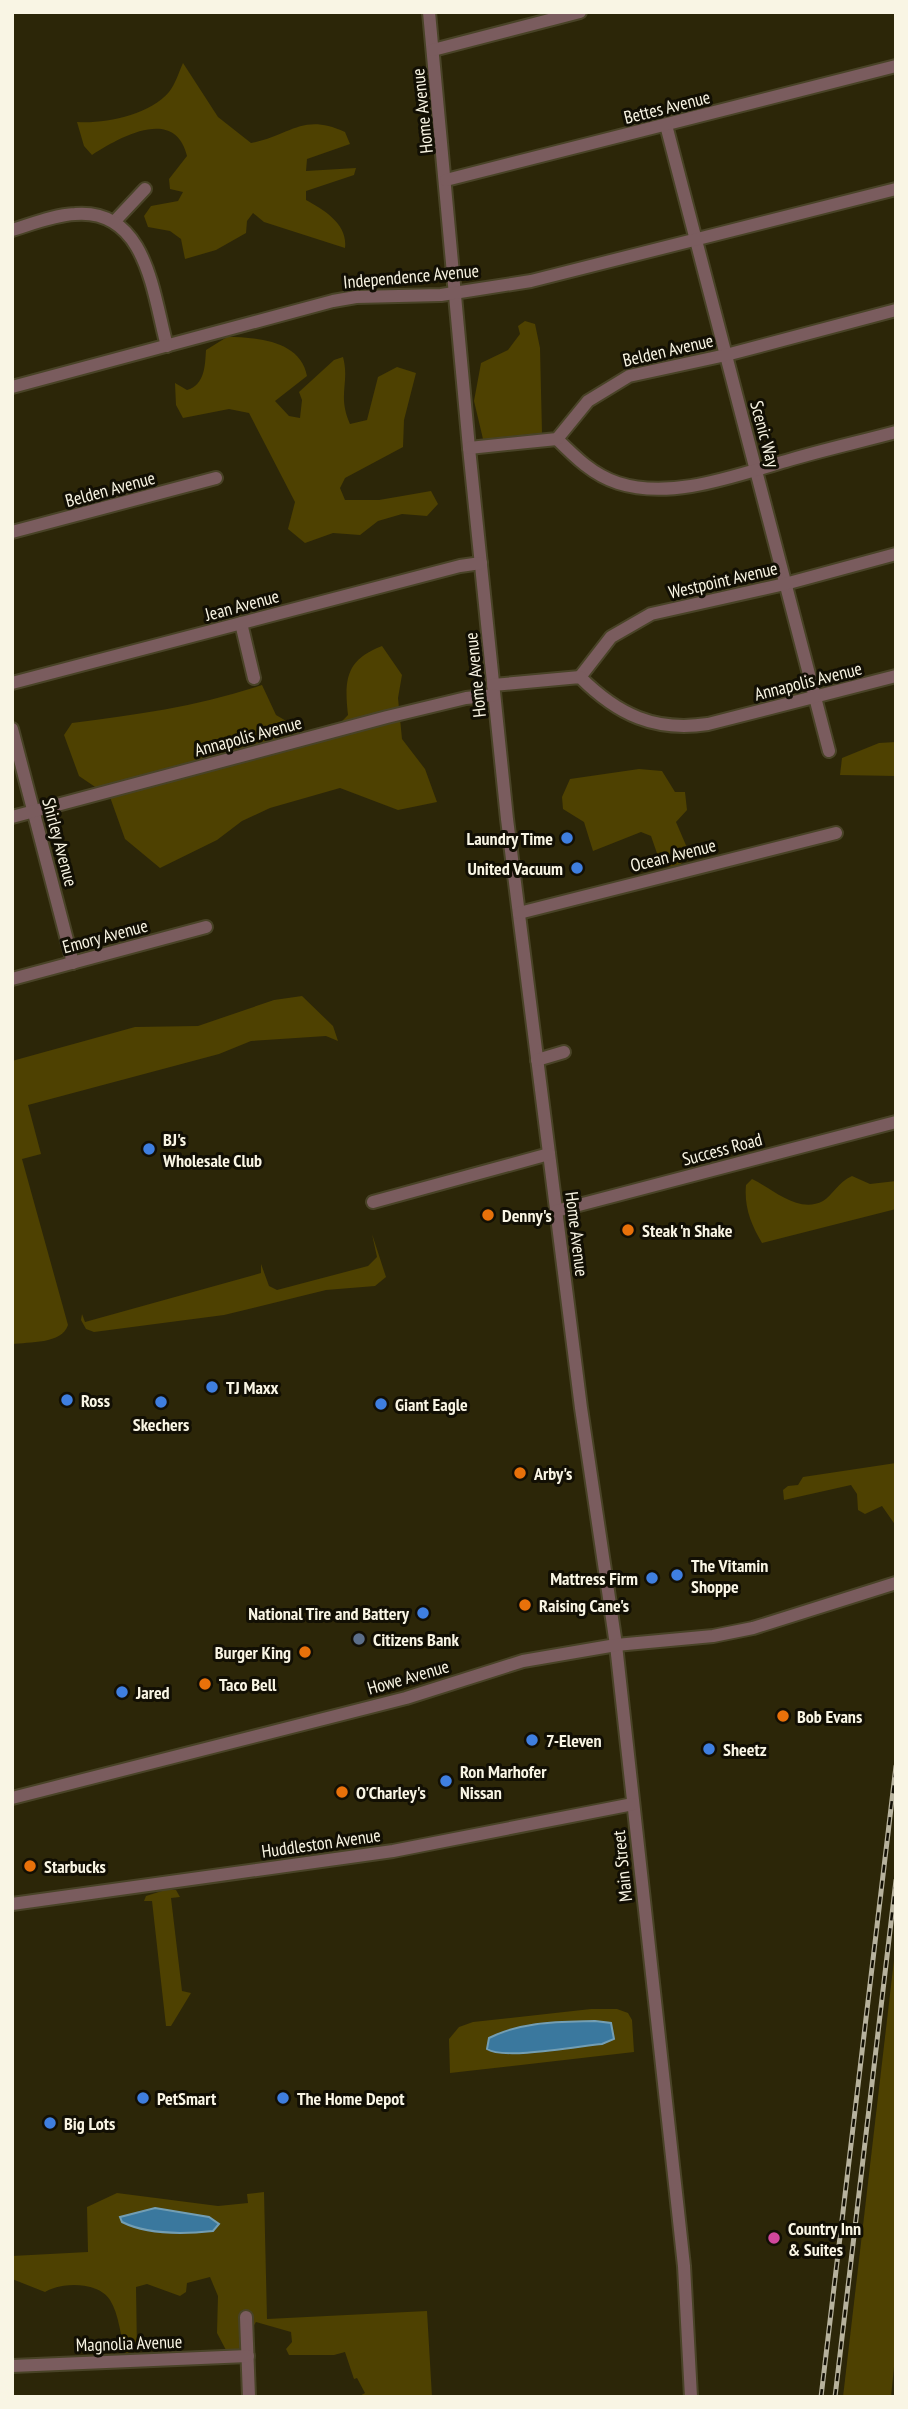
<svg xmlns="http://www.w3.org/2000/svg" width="908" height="2409" font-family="'PT Sans Narrow',sans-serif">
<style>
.green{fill:#4e4101}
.water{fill:#3a789e;stroke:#739eb3;stroke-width:2}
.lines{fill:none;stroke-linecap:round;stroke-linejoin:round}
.minor-casing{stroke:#494327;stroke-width:16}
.minor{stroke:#7a5c5e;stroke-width:12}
.rail-casing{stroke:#b7b29d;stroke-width:5}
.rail{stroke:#120f04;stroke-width:2.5;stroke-dasharray:8;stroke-linecap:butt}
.shop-dot{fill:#3f7fe0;stroke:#120f04;stroke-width:2.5}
.food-dot{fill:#e8710a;stroke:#120f04;stroke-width:2.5}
.service-dot{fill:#5c6f8a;stroke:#120f04;stroke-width:2.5}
.hotel-dot{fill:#d1479c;stroke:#120f04;stroke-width:2.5}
.labels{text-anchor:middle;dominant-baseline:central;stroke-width:6;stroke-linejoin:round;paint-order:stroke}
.street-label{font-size:18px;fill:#f9f5e4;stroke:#120f04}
.poi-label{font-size:18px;font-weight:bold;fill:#f9f5e4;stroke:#120f04;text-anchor:start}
</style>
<rect width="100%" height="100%" fill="#2c2608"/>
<g class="green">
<path d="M183,63L218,117L251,143C290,136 302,112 345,132L350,144L307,159L306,171L356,168L354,175L306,191V200C324,210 348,224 345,248L264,222L253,213L247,221L246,233L216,250L185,259L181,239L170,231L148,227L144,216L151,206L178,201L183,192L170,189L169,179L187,156C175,106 120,137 92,155L84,146L77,122C104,124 150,115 169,92C175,85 179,72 183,63Z"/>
<path d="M525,321L535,324L540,348L542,433L483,439L474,401L481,363L508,350L520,334L518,326Z"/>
<path d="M227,337C257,337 301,341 307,376L275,401L289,416L300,418L302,400L299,392L334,360L343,357C350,383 337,395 350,424L367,420L378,377L397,367L416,373L404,420L403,447L345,478L340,488L345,500H379L431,491L438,504L427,516L402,514L378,521L360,535L333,533L305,543L288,529L295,502L249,413L229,409L183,418L176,405L175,383L187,390C205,385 205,365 206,350Z"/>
<path d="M382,646L402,675L398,698L402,739L425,769L437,802L398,810L340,788L270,808L242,821L217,840L160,868L125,839L110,797L79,776L64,735L72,723C136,715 200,706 262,685L276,715L322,742L348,715C344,679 346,660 382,646Z"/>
<path d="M896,742V776L840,775L842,758L879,743Z"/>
<path d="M639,769L662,771L675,792H685L687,810L676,822L688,850L681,864L672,867L661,865L651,836L641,832L593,851L584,822L563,809L562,797L570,779Z"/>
<path d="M302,996L333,1026L338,1041L326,1036L251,1041L219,1054L28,1105L41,1154L22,1159L68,1325C62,1344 29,1342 12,1344V1061L135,1027L198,1026L274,1000Z"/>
<path d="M852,1176L870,1184L896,1181V1209L762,1243C751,1224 744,1207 746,1185L752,1179C773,1189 798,1214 823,1201C833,1195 837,1183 852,1176Z"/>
<path d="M372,1234L386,1277L375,1286L326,1290L224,1315L94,1332L86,1329L81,1320L82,1314L85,1322L261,1273V1264L269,1286L277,1290L368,1266L377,1257Z"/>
<path d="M896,1463V1526L882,1506L865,1514L858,1510L857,1494L851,1485L784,1500L783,1490L788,1486L798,1485L803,1477Z"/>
<path d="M165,1890H176L180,1897L171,1898L182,1991L191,1993L171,2026H166L152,1901H144L146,1896Z"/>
<path d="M896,1943V2347L891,2397H843Z"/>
<path d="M591,2009H617L628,2013L632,2020L634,2052L450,2073L449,2039L459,2027L473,2022Z"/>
<path d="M264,2192L267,2319L427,2311L432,2397H358L365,2393L357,2378L354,2379L345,2352L334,2355H289L286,2349L292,2342L291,2332L256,2322L239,2349L227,2352L217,2333L218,2296L210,2277L187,2283L186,2292L180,2296L147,2284L136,2287L137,2350L125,2354C121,2338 119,2314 110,2300C98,2281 61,2282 45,2292L12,2279V2256L88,2252L87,2207L117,2193L218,2206L248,2203L247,2194Z"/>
</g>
<g class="water">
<path d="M595,2021L611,2023L614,2039L602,2044C580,2046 503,2060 487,2049L489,2038C523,2021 558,2022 595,2021Z"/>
<path d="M155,2208L209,2217L219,2224L213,2231C185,2234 148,2235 122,2222L120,2217Z"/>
</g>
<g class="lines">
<defs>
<g id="minor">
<path d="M429,12L469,448L507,819L581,1408L616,1645L684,2266L691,2397"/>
<path d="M433,50L580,12"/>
<path d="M666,125L829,751"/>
<path d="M446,180L896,66"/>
<path d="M114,222L145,189"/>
<path d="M12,230C32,224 54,215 75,214C147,208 153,295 167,346"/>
<path d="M12,387L333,301L356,297L441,295L531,281L896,189"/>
<path d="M557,439C575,457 593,475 618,483C671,500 734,476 786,461C822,450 859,442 896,432"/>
<path d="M469,448L557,439L588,401L629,376L726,355L896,310"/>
<path d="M12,532L216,478"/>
<path d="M241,623L254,678"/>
<path d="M580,677L611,637L651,614L785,584L896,554"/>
<path d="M12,683L460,566L481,563"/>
<path d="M493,685L580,677C618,715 655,732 708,724L896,676"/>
<path d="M12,729L73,963"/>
<path d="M12,817L387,717L466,698L494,695"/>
<path d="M519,913L836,833"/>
<path d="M12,979L206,927"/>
<path d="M537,1060L564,1052"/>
<path d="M373,1202L549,1154"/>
<path d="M556,1211L896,1122"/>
<path d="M12,1798L406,1698L523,1661L616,1645L713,1636L753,1628L896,1583"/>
<path d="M12,1904L393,1851L633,1804"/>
<path d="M246,2317L249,2397"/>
<path d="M12,2366L248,2356"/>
</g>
</defs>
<use href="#minor" class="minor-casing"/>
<use href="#minor" class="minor"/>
<defs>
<g id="rail">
<path d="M821,2397L896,1766"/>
<path d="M835,2397L896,1880"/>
</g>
</defs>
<use href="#rail" class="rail-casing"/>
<use href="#rail" class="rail"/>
</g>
<g class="shop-dot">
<circle cx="567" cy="838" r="7"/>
<circle cx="577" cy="868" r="7"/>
<circle cx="149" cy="1149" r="7"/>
<circle cx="212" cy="1387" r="7"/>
<circle cx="67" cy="1400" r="7"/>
<circle cx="161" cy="1402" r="7"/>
<circle cx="381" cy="1404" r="7"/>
<circle cx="677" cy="1575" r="7"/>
<circle cx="652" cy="1578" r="7"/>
<circle cx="423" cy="1613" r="7"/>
<circle cx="122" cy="1692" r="7"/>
<circle cx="532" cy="1740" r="7"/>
<circle cx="709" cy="1749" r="7"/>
<circle cx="446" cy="1781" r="7"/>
<circle cx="143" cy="2098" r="7"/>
<circle cx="283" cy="2098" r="7"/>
<circle cx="50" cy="2123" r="7"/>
</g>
<g class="food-dot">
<circle cx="488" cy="1215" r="7"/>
<circle cx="628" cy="1230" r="7"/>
<circle cx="520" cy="1473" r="7"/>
<circle cx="525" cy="1605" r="7"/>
<circle cx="305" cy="1652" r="7"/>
<circle cx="205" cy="1684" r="7"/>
<circle cx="783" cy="1716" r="7"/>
<circle cx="342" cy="1792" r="7"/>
<circle cx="30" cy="1866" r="7"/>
</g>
<circle class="service-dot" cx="359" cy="1639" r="7"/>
<circle class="hotel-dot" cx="774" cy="2238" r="7"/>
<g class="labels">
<g class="street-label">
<text transform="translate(667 107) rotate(-14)">Bettes Avenue</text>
<text transform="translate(422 111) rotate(-96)">Home Avenue</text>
<text transform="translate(411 276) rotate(-5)">Independence Avenue</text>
<text transform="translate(668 350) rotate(-13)">Belden Avenue</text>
<text transform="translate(765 434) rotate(75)">Scenic Way</text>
<text transform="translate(110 489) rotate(-15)">Belden Avenue</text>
<text transform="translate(723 580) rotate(-13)">Westpoint Avenue</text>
<text transform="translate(242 605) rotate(-15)">Jean Avenue</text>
<text transform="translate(475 675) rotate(-96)">Home Avenue</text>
<text transform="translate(808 681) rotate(-14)">Annapolis Avenue</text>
<text transform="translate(248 736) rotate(-15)">Annapolis Avenue</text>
<text transform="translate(60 842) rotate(75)">Shirley Avenue</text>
<text transform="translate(673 855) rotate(-14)">Ocean Avenue</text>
<text transform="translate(105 936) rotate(-15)">Emory Avenue</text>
<text transform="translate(722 1149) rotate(-15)">Success Road</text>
<text transform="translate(577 1234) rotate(83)">Home Avenue</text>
<text transform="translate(408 1677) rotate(-16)">Howe Avenue</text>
<text transform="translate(321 1843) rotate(-8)">Huddleston Avenue</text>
<text transform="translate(622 1866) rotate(-96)">Main Street</text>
<text transform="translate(129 2343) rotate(-2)">Magnolia Avenue</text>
</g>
<g class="poi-label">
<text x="553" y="838" text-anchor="end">Laundry Time</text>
<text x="563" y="868" text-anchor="end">United Vacuum</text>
<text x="163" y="1139">BJ's<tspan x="163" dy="21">Wholesale Club</tspan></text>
<text x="502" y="1215">Denny's</text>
<text x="642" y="1230">Steak 'n Shake</text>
<text x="226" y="1387">TJ Maxx</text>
<text x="81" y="1400">Ross</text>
<text x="395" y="1404">Giant Eagle</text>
<text x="161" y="1424" text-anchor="middle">Skechers</text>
<text x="534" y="1473">Arby's</text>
<text x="691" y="1565">The Vitamin<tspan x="691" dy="21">Shoppe</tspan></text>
<text x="638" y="1578" text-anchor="end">Mattress Firm</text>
<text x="539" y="1605">Raising Cane's</text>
<text x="409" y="1613" text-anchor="end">National Tire and Battery</text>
<text x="373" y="1639">Citizens Bank</text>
<text x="291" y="1652" text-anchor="end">Burger King</text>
<text x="219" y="1684">Taco Bell</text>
<text x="136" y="1692">Jared</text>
<text x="797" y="1716">Bob Evans</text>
<text x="546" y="1740">7-Eleven</text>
<text x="723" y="1749">Sheetz</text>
<text x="460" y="1771">Ron Marhofer<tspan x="460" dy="21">Nissan</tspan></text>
<text x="356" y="1792">O'Charley's</text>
<text x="44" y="1866">Starbucks</text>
<text x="157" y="2098">PetSmart</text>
<text x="297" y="2098">The Home Depot</text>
<text x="64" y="2123">Big Lots</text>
<text x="788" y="2228">Country Inn<tspan x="788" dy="21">&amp; Suites</tspan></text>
</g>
</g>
<rect width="908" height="2409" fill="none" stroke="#f9f5e4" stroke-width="28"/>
</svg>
